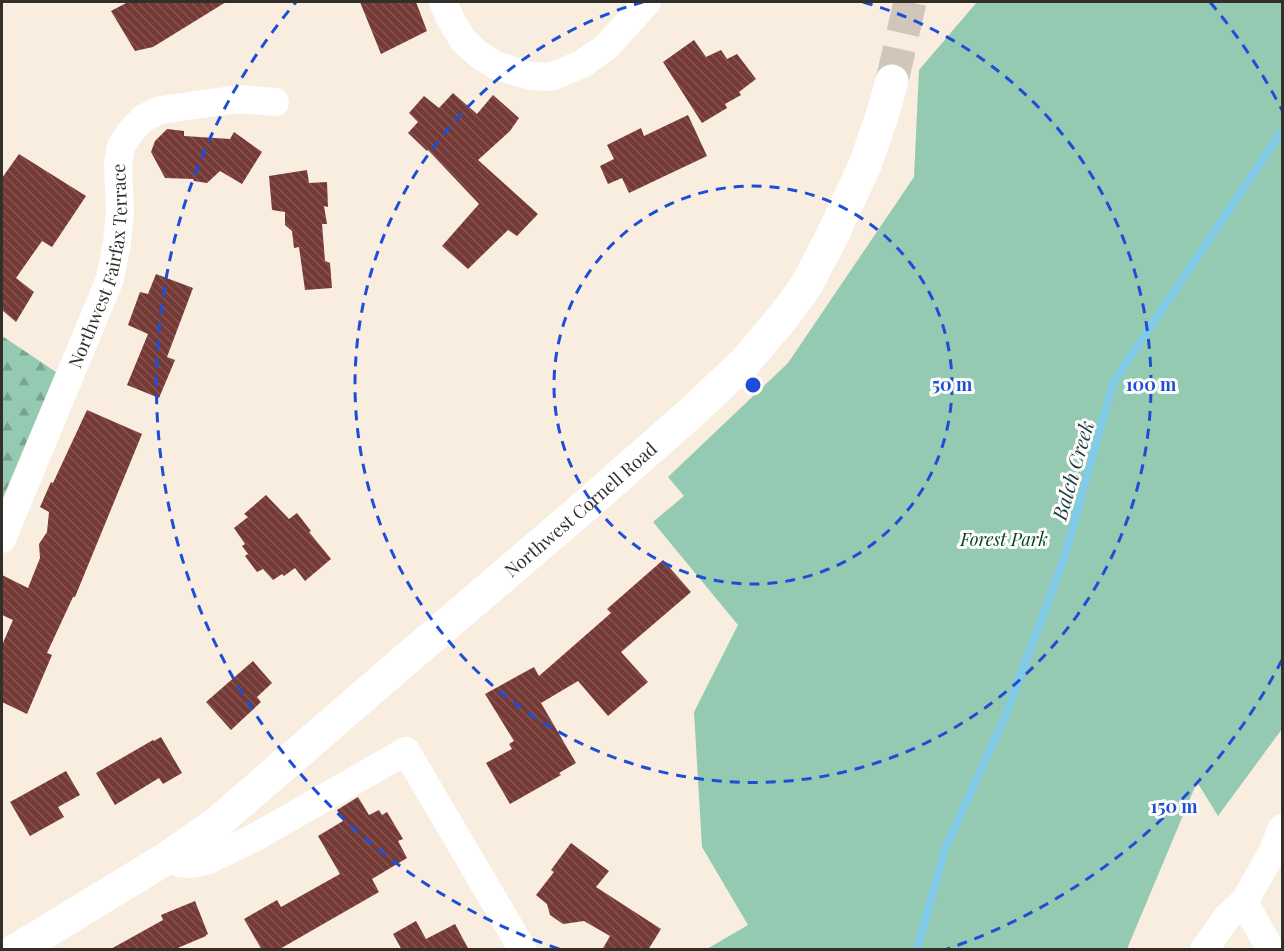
<svg xmlns="http://www.w3.org/2000/svg" width="1284" height="951" font-family="'Playfair Display',serif">
<style>
.forest{fill:url(#forest-firs)}
.park{fill:#94cab1}
.lines{fill:none;stroke-linecap:round;stroke-linejoin:round}
.stream{stroke:#81cbe9;stroke-width:8}
.building{fill:url(#building-back-hatch)}
.secondary-tunnel{stroke:#d0c7ba;stroke-width:33;stroke-dasharray:33 16;stroke-linecap:butt}
.street{stroke:#fff;stroke-width:28}
.secondary{stroke:#fff;stroke-width:33}
.ring{fill:none;stroke:#1d4ed8;stroke-width:3;stroke-dasharray:10 8}
.labels{text-anchor:middle;dominant-baseline:central;stroke-width:6;stroke-linejoin:round;paint-order:stroke}
.street-label{font-size:18px;fill:#322e28;stroke:#fefcf9}
.park-label{font-size:18px;font-style:italic;fill:#003f2b;stroke:#fefcf9}
.water-label{font-size:20px;font-style:italic;fill:#193b48;stroke:#fefcf9}
.centre{fill:#1d4ed8;stroke:#fefcf9;stroke-width:3}
.ring-label{font-size:18px;text-anchor:middle;font-weight:bold;fill:#1d4ed8;stroke:#fefcf9;stroke-width:6;stroke-linejoin:round;paint-order:stroke}
</style>
<defs>
<pattern id="forest-firs" width="22" height="20" patternUnits="userSpaceOnUse" patternTransform="scale(1.5)"><rect width="22" height="20" fill="#94cab1"/><path d="M5 1l3.5 6h-7zM16 11l3.5 6h-7z" fill="#79a490"/></pattern>
<pattern id="building-back-hatch" width="6" height="6" patternUnits="userSpaceOnUse" patternTransform="scale(1.5)"><rect width="6" height="6" fill="#753936"/><path d="M-1 5l2 2M0 0l6 6M5-1l2 2" fill="none" stroke="#845451"/></pattern>
</defs>
<rect width="100%" height="100%" fill="#f8edde"/>
<path class="forest" d="M2,336L56,372L2,500Z"/>
<path class="park" d="M977,2H1282V729L1218,816L1197,782L1127,949H707L748,925L702,847L694,712L738,625L653,522L684,496L668,477L788,363L914,177L919,70Z"/>
<g class="lines">
<path class="stream" d="M917,950L945,849L1005,717L1064,559L1113,383L1282,131"/>
</g>
<g class="building">
<path d="M128,2H226L153,47L135,51L111,11Z"/>
<path d="M360,2H416L427,31L381,54Z"/>
<path d="M694,40L706,57L721,50L727,59L737,54L756,79L739,92L741,95L725,104L727,108L702,123L663,62Z"/>
<path d="M453,93L477,114L493,95L519,118L510,131L478,160L538,214L517,236L508,230L468,269L442,246L479,204L428,150L427,151L408,133L418,122L409,113L424,96L439,108Z"/>
<path d="M688,115L707,156L629,193L622,178L608,184L600,166L614,159L607,145L641,128L644,136Z"/>
<path d="M167,129L184,131V136L230,139L234,132L262,152L242,184L220,171L207,183L194,181L193,179L165,178L151,152L155,141Z"/>
<path d="M19,154L86,196L52,247L42,241L16,278L34,292L16,322L2,310V178Z"/>
<path d="M307,170L309,183L327,182L328,207L324,206L327,224H322L325,261L330,263L332,288L305,290L299,247L294,248L292,231L285,225V212L272,210L269,176Z"/>
<path d="M156,274L193,288L167,357L175,360L159,398L127,385L148,334L128,325L140,292L148,294Z"/>
<path d="M87,410L142,434L75,597H73L47,653L52,655L27,714L2,702V645L13,620L2,615V575L28,588L40,558L39,544L47,532L49,512L40,507L51,482L53,483Z"/>
<path d="M266,495L289,519L297,513L311,531L309,532L331,559L305,581L295,568L284,576L282,574L273,580L263,569L257,572L245,556L248,554L242,546L245,544L234,528L248,517L244,514Z"/>
<path d="M663,560L691,592L621,652L648,682L608,716L578,681L541,703L576,763L559,773L561,775L510,804L486,763L512,749L509,744L514,741L485,694L534,667L539,676L611,613L607,609Z"/>
<path d="M253,661L272,683L257,697L261,702L231,730L206,702Z"/>
<path d="M161,737L182,773L163,784L159,778L115,805L96,773L153,740L154,741Z"/>
<path d="M66,771L80,795L58,807L64,817L30,836L10,802Z"/>
<path d="M358,797L369,815L379,810L382,815L387,812L403,839L398,841L407,858L372,879L379,892L278,950H262L244,919L277,900L281,907L340,874L318,836L343,821L337,810Z"/>
<path d="M571,843L609,871L596,887L661,929L648,950H602L610,936L584,921L563,924L550,915L547,904L536,895L554,872L551,870Z"/>
<path d="M195,901L208,934L206,935V936L173,950H109L163,920L161,915Z"/>
<path d="M416,921L426,939L455,924L469,950H402L393,934Z"/>
</g>
<g class="lines">
<path class="secondary-tunnel" d="M892,81L910,2"/>
<g class="street">
<path d="M443,2L451,20L463,40L478,54L495,65L530,76L551,77L582,64L606,47L647,2"/>
<path id="s1" d="M2,539L110,279L117,243L120,212L118,164L121,146L131,131L144,118L160,110L239,99L275,102"/>
<path d="M167,858L180,863L190,864L206,861L252,839L406,751L523,950"/>
<path d="M1244,902L1271,950"/>
<path d="M1204,950L1227,917L1244,902L1272,853L1282,828"/>
</g>
<path class="secondary" id="s2" d="M16,950L167,858L217,823L404,661L576,514L692,412L745,362L784,316L806,286L831,238L865,165L882,116L892,81"/>
</g>
<g class="ring">
<circle cx="753" cy="385" r="199"/>
<path d="M863 2A398 398 0 1 1 643 2"/>
<path d="M1282 660A596 596 0 0 1 947 949M559 949A596 596 0 0 1 296 2M1210 2A596 596 0 0 1 1282 110"/>
</g>
<g class="labels">
<g class="street-label">
<text stroke="none"><textPath href="#s1" startOffset="292">Northwest Fairfax Terrace</textPath></text>
<text stroke="none"><textPath href="#s2" startOffset="718">Northwest Cornell Road</textPath></text>
</g>
<g class="park-label">
<text x="1004" y="539">Forest Park</text>
</g>
<g class="water-label">
<text transform="translate(1072 470) rotate(-74)">Balch Creek</text>
</g>
</g>
<circle cx="753" cy="385" r="9" class="centre"/>
<g class="ring-label">
<text x="952" y="391">50 m</text>
<text x="1151" y="391">100 m</text>
<text x="1174" y="813">150 m</text>
</g>
<rect width="1284" height="951" fill="none" stroke="#322e28" stroke-width="6"/>
</svg>
